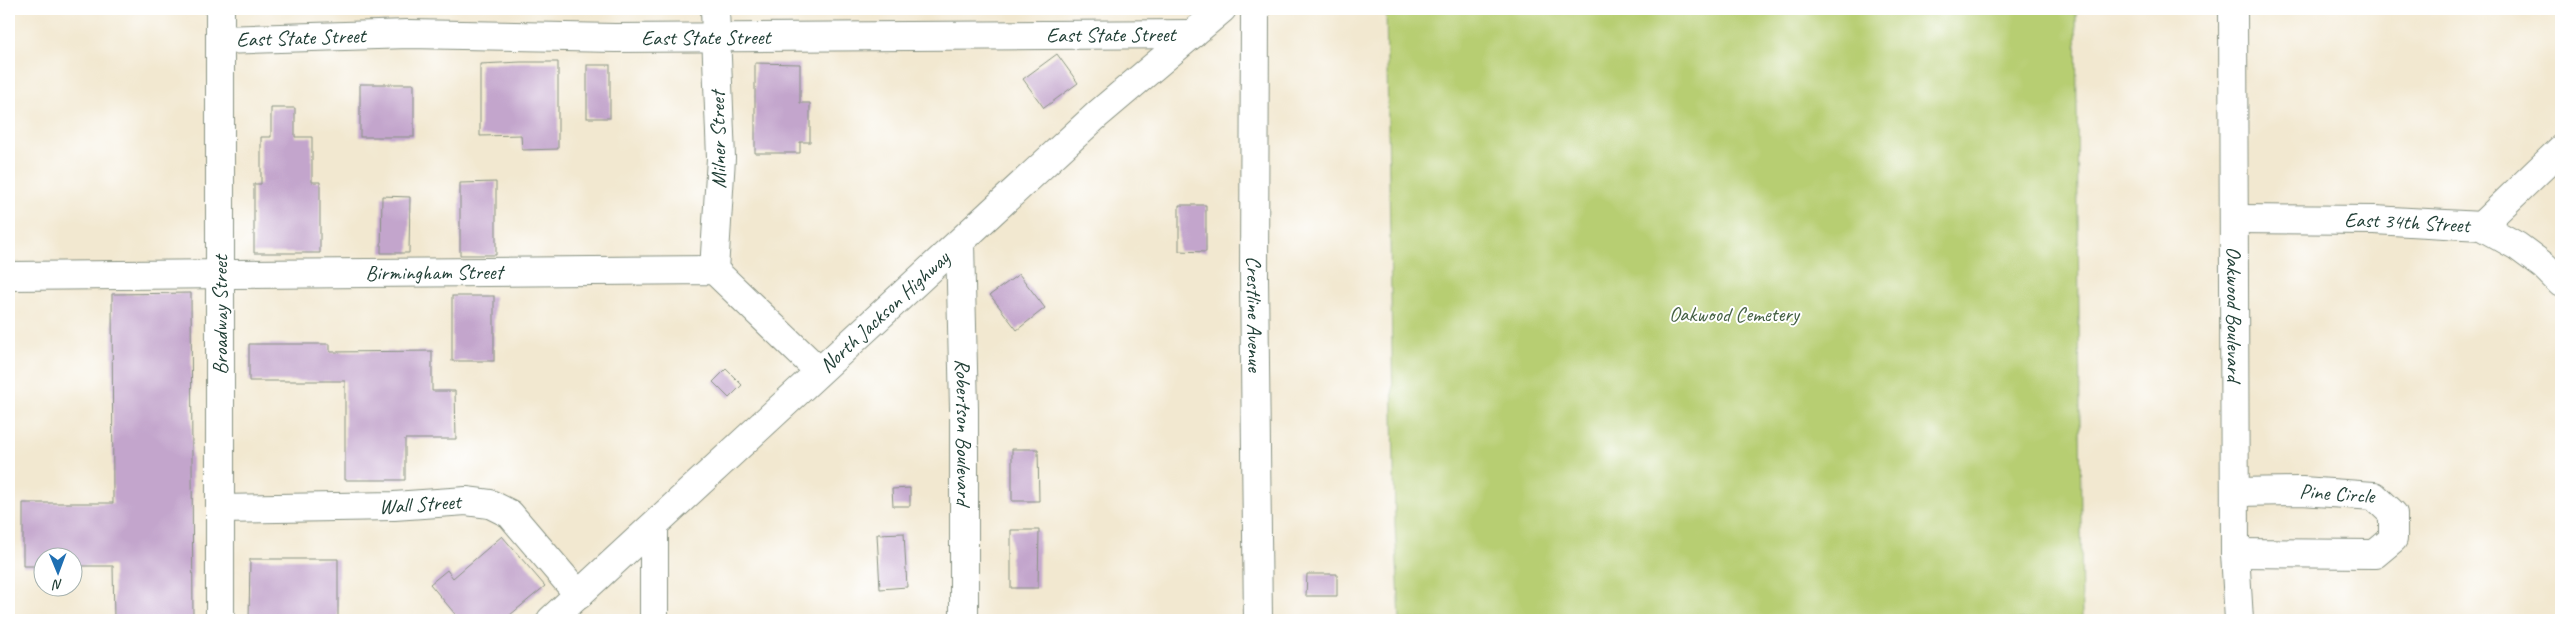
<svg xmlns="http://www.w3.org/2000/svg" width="2570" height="629" font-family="Caveat,sans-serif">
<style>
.green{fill:#b7ce72;stroke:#6b8653}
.building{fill:#c3a5cc}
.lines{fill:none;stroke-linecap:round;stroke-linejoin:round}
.minor-casing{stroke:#889282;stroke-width:30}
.major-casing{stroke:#889282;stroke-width:30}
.minor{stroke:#fff;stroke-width:28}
.major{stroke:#fff;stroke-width:28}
.labels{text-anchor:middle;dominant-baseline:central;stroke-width:4;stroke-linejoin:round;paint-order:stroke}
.street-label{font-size:21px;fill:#1f3d34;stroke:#fff}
.park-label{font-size:21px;fill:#456144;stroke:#fff}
</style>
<rect width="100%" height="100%" fill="#fff"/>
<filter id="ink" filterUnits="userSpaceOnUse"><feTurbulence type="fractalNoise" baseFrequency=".02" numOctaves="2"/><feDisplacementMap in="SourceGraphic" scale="10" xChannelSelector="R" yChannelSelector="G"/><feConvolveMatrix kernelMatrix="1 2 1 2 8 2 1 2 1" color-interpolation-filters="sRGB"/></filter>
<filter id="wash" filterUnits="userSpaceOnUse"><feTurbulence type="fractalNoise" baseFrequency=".0096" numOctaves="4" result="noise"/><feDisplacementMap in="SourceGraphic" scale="20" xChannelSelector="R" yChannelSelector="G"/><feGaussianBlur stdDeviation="1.12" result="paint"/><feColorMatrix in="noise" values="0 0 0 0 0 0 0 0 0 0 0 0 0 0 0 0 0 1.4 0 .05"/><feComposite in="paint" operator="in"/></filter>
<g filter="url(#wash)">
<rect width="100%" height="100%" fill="#f2e8d0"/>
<path class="green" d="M1386,9H2076L2082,620H1400L1395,524Z"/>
<g id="blocks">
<g class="building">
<path d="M1057,54L1078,83L1044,108L1023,79Z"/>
<path d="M521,62H558V149L522,150L521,135L480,136V64Z"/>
<path d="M755,63L800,64V103H810V142H800V153H755Z"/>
<rect x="587" y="65" width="23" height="53"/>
<rect x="360" y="84" width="54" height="53"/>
<path d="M271,108H295V137H312V182H320V253H254V184H261V137H271Z"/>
<path d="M496,182V255H460V183Z"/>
<path d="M382,196L410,197L409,253H381Z"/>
<path d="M1179,205H1206V252L1179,251Z"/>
<path d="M1019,274L1045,308L1017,330L990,295Z"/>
<path d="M191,293L193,620H114L113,566H72V556H42V566H23V503H113L112,294Z"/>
<rect x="452" y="296" width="42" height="65"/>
<path d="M249,344H330V352L432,351V391H455L456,439H405V480H345V381H249Z"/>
<path d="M726,369L742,385L729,398L713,382Z"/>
<path d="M1012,449H1038L1039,501H1012Z"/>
<path d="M910,488V506H893L892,489Z"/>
<path d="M1011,530H1039L1038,588H1011Z"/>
<path d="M904,533L907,587L880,589L877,534Z"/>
<path d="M502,536L545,586L504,620H460L430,584L447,570L453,578Z"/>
<path d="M250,559H338V620H249Z"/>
<path d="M1307,574H1337V596H1306Z"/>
</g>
</g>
</g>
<g filter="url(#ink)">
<use href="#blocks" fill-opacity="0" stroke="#889282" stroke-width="1"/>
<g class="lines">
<defs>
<g id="minor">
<path d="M220,9V620"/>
<path id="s1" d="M1255,9L1254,277L1258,620"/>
<path id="s2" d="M2233,9L2235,553L2239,620"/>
<path id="s3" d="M220,40L409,34L615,38L1193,34"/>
<path id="s4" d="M2235,219L2374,220L2481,226L2517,246L2544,266L2561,283"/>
<path d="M2481,226L2561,149"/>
<path id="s5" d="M960,243L964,409V620"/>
<path d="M714,270L721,158L715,9"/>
<path id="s6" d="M9,276L714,270L819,371"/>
<path id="s7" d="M2235,492L2302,491L2374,496L2393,514V539L2375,554L2235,553"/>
<path id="s8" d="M220,509L394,506L466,501L490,504L510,514L579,595"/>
<path d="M654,527V620"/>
</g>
<g id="major">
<path id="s9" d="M551,620L1098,114L1222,9"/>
</g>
</defs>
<use href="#minor" class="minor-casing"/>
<use href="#major" class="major-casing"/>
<use href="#minor" class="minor"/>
<use href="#major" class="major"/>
</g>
</g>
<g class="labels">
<g class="street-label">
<text stroke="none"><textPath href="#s3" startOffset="891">East State Street</textPath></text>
<text stroke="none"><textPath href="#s3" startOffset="486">East State Street</textPath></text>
<text stroke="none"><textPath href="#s3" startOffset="81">East State Street</textPath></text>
<text transform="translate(718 140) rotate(-91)">Milner Street</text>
<text stroke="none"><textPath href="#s4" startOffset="172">East 34th Street</textPath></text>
<text stroke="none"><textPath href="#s6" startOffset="425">Birmingham Street</textPath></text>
<text stroke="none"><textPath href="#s9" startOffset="454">North Jackson Highway</textPath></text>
<text stroke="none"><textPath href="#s1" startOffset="305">Crestline Avenue</textPath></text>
<text transform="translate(220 315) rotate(-90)">Broadway Street</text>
<text stroke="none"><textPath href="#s2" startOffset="305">Oakwood Boulevard</textPath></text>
<text stroke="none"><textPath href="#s5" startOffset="189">Robertson Boulevard</textPath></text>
<text stroke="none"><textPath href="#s7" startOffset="102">Pine Circle</textPath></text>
<text stroke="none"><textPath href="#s8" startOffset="200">Wall Street</textPath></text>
</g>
<g class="park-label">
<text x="1734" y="314">Oakwood Cemetery</text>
</g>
</g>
<rect width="2570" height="629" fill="none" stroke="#fff" stroke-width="30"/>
<g transform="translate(58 572) rotate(179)"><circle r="24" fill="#ffffff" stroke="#a5b1ae"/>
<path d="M0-4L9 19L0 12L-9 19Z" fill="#1f6fb2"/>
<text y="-8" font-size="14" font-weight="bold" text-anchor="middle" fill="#1f3d34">N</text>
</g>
</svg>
